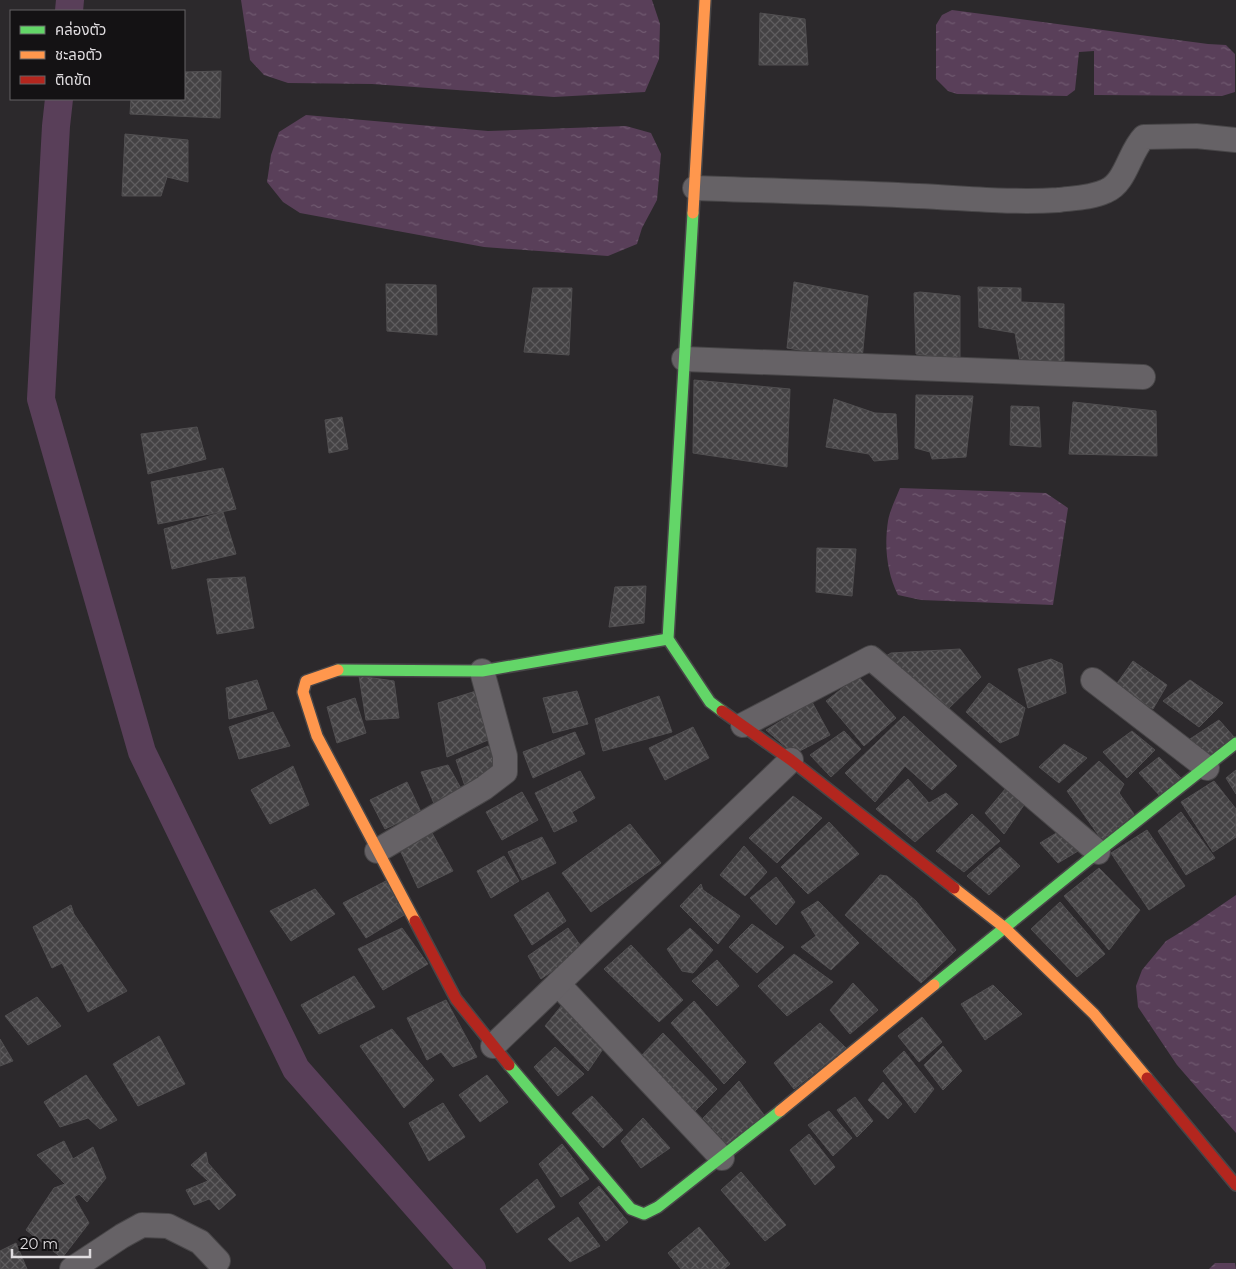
<svg xmlns="http://www.w3.org/2000/svg" width="1236" height="1269" font-family="Montserrat,'Noto Sans Thai',sans-serif">
<style>
.water{fill:url(#water-ripples)}
.lines{fill:none;stroke-linecap:round;stroke-linejoin:round}
.canal{stroke:#593f59;stroke-width:28}
.building{fill:url(#building-cross-hatch);stroke:#514f51}
.street-casing{stroke:#484648;stroke-width:26}
.fast-casing{stroke:#484648;stroke-width:14}
.slow-casing{stroke:#484648;stroke-width:14}
.jam-casing{stroke:#484648;stroke-width:14}
.street{stroke:#666266;stroke-width:24}
.fast{stroke:#63d668;stroke-width:11}
.slow{stroke:#ff974d;stroke-width:11}
.jam{stroke:#b3261e;stroke-width:11}
</style>
<defs>
<pattern id="water-ripples" width="26" height="14" patternUnits="userSpaceOnUse" patternTransform="scale(1.25)"><rect width="26" height="14" fill="#593f59"/><path d="M2 4q2-2 4 0t4 0M15 11q2-2 4 0t4 0" fill="none" stroke="#705a70"/></pattern>
<pattern id="building-cross-hatch" width="8" height="8" patternUnits="userSpaceOnUse" patternTransform="scale(1.25)"><rect width="8" height="8" fill="#444244"/><path d="M0 0l8 8M0 8l8-8" fill="none" stroke="#5f5d5f"/></pattern>
</defs>
<rect width="100%" height="100%" fill="#2c292c"/>
<g class="water">
<path d="M241,0H652L660,24L659,59L645,92L554,97L372,84L288,83L264,75L250,60Z"/>
<path d="M952,10L1208,44L1226,45L1235,54V92L1222,96L1094,95V51L1079,52L1075,90L1067,96L957,94L948,91L936,79V25L942,15Z"/>
<path d="M306,115L488,131L626,126L651,133L661,154L657,200L642,228L637,244L608,256L484,247L300,213L283,202L267,182L271,155L279,132Z"/>
<path d="M900,488L1046,493L1068,508L1053,605L921,600L898,595C887,573 884,547 888,521C890,510 896,498 900,488Z"/>
<path d="M1236,895V1133L1177,1065L1138,1007L1136,986L1142,970L1166,941L1189,927Z"/>
<path d="M1215,1263H1235L1236,1269H1209Z"/>
</g>
<g class="lines">
<g class="canal">
<path d="M69,11L70,0"/>
<path d="M59,99L56,126L41,399L142,752L296,1069L472,1269"/>
</g>
</g>
<g class="building">
<path d="M760,13L805,19L808,65H759Z"/>
<path d="M221,71L220,118L130,114L131,99H184V72Z"/>
<path d="M125,134L188,140V182L167,177L161,196H122Z"/>
<path d="M794,282L868,296L862,360L787,348Z"/>
<path d="M386,284L436,285L437,335L387,331Z"/>
<path d="M978,287L1021,288V302L1064,304V363L1020,361L1015,333L979,327Z"/>
<path d="M533,288H572L569,355L524,352Z"/>
<path d="M920,292L960,296V360L916,354L914,293Z"/>
<path d="M694,380L790,389L787,467L693,453Z"/>
<path d="M916,395L973,396L966,457L932,459L930,452L915,448Z"/>
<path d="M834,399L875,413L896,414L898,459L874,461L869,454L826,447Z"/>
<path d="M1073,402L1156,411L1157,456L1069,454Z"/>
<path d="M1011,406L1039,407L1041,447L1010,445Z"/>
<path d="M342,417L348,449L329,453L325,420Z"/>
<path d="M197,427L206,459L148,474L141,434Z"/>
<path d="M223,468L236,509L158,524L151,482Z"/>
<path d="M223,512L236,554L172,569L164,529Z"/>
<path d="M817,548L856,549L852,596L816,592Z"/>
<path d="M245,577L254,628L217,634L207,579Z"/>
<path d="M646,586L644,623L609,627L615,587Z"/>
<path d="M960,649L981,677L948,709L886,656L891,653Z"/>
<path d="M1051,659L1062,664L1066,693L1028,708L1018,669Z"/>
<path d="M1133,661L1167,685L1153,709L1115,686Z"/>
<path d="M359,676L394,681L399,718L366,720Z"/>
<path d="M858,676L896,718L864,746L826,701Z"/>
<path d="M257,680L267,709L229,719L226,688Z"/>
<path d="M1190,680L1223,703L1199,727L1163,701Z"/>
<path d="M989,683L1025,708L1018,735L1000,743L966,712Z"/>
<path d="M476,691L493,738L447,757L438,703Z"/>
<path d="M577,691L588,724L553,733L543,698Z"/>
<path d="M659,696L672,732L603,751L595,719Z"/>
<path d="M355,698L366,733L337,743L327,707Z"/>
<path d="M812,702L830,735L794,754L766,730Z"/>
<path d="M273,712L290,746L239,759L229,727Z"/>
<path d="M904,716L957,766L932,790L905,766L875,802L845,773Z"/>
<path d="M1219,720L1234,737L1206,759L1190,739Z"/>
<path d="M693,727L709,758L665,780L649,748Z"/>
<path d="M844,731L861,749L831,777L810,755Z"/>
<path d="M1132,731L1155,750L1127,778L1103,752Z"/>
<path d="M575,732L585,754L533,778L523,752Z"/>
<path d="M1064,744L1087,758L1059,783L1039,767Z"/>
<path d="M488,746L499,770L466,789L456,760Z"/>
<path d="M1159,757L1182,779L1161,797L1139,773Z"/>
<path d="M1099,761L1124,784L1119,793L1134,814L1102,840L1067,791Z"/>
<path d="M448,765L463,792L435,806L421,772Z"/>
<path d="M293,766L309,805L270,824L251,790Z"/>
<path d="M1236,770V794L1226,778Z"/>
<path d="M580,771L595,798L572,812L577,821L554,832L535,793Z"/>
<path d="M908,779L929,803L946,793L958,804L915,842L876,809Z"/>
<path d="M1214,781L1236,809V837L1213,852L1181,802Z"/>
<path d="M407,782L421,812L385,829L370,800Z"/>
<path d="M1006,788L1024,805L1004,834L985,813Z"/>
<path d="M522,792L538,820L502,840L486,812Z"/>
<path d="M793,796L822,818L777,863L749,838Z"/>
<path d="M1181,812L1215,858L1186,875L1158,831Z"/>
<path d="M972,814L1000,841L964,872L936,851Z"/>
<path d="M829,822L859,854L808,894L781,867Z"/>
<path d="M630,824L661,863L591,912L562,873Z"/>
<path d="M1147,830L1185,886L1149,910L1111,853Z"/>
<path d="M1058,832L1078,851L1058,863L1040,843Z"/>
<path d="M432,833L453,871L418,888L399,848Z"/>
<path d="M542,837L556,863L522,880L508,852Z"/>
<path d="M744,846L767,872L745,896L720,875Z"/>
<path d="M1000,847L1020,866L989,895L967,876Z"/>
<path d="M504,856L519,881L491,898L477,871Z"/>
<path d="M1099,868L1140,910L1109,950L1064,896Z"/>
<path d="M880,875L887,876L916,901L956,950L921,983L845,915Z"/>
<path d="M776,877L795,902L776,925L750,898Z"/>
<path d="M386,881L404,915L366,938L343,903Z"/>
<path d="M701,884L703,890L740,916L718,944L680,906Z"/>
<path d="M315,889L335,914L291,941L270,911Z"/>
<path d="M548,892L566,921L532,945L514,915Z"/>
<path d="M818,901L859,943L831,970L801,947L816,936L801,912Z"/>
<path d="M1060,902L1105,954L1077,977L1031,929Z"/>
<path d="M71,905L74,914L127,991L88,1012L62,963L52,968L33,927Z"/>
<path d="M752,924L784,947L757,973L729,947Z"/>
<path d="M402,928L428,964L383,990L358,949Z"/>
<path d="M568,928L583,949L541,979L528,956Z"/>
<path d="M690,928L713,950L693,973L682,971L667,949Z"/>
<path d="M631,945L683,1000L659,1022L604,969Z"/>
<path d="M794,954L833,982L787,1016L758,986Z"/>
<path d="M717,960L739,986L717,1006L692,981Z"/>
<path d="M354,976L375,1007L319,1034L301,1005Z"/>
<path d="M853,983L878,1010L850,1034L830,1010Z"/>
<path d="M993,985L1022,1014L985,1040L961,1004Z"/>
<path d="M37,997L61,1026L28,1045L5,1016Z"/>
<path d="M446,1000L477,1057L453,1067L441,1052L427,1060L407,1018Z"/>
<path d="M694,1001L746,1062L724,1084L671,1023Z"/>
<path d="M562,1005L603,1049L588,1071L545,1026Z"/>
<path d="M922,1017L942,1042L919,1062L898,1036Z"/>
<path d="M820,1023L846,1048L794,1089L774,1063Z"/>
<path d="M392,1029L434,1080L404,1108L360,1046Z"/>
<path d="M663,1033L717,1089L690,1116L640,1057Z"/>
<path d="M159,1036L185,1084L138,1106L113,1064Z"/>
<path d="M0,1039L13,1061L0,1066Z"/>
<path d="M943,1046L962,1071L943,1090L924,1065Z"/>
<path d="M555,1047L584,1074L558,1096L534,1067Z"/>
<path d="M904,1051L934,1089L915,1113L883,1071Z"/>
<path d="M86,1075L117,1120L100,1129L88,1118L60,1127L44,1102Z"/>
<path d="M487,1075L508,1102L480,1122L459,1095Z"/>
<path d="M739,1081L764,1115L728,1145L703,1118Z"/>
<path d="M883,1082L902,1104L888,1119L868,1100Z"/>
<path d="M592,1096L623,1130L603,1148L572,1113Z"/>
<path d="M855,1097L873,1121L857,1137L837,1110Z"/>
<path d="M443,1103L465,1137L429,1161L409,1123Z"/>
<path d="M829,1111L852,1138L833,1156L808,1125Z"/>
<path d="M643,1118L670,1148L641,1168L621,1141Z"/>
<path d="M809,1134L835,1167L815,1185L790,1150Z"/>
<path d="M64,1141L73,1159L93,1147L106,1178L87,1202L79,1194L74,1197L89,1223L62,1258L26,1230L54,1188L65,1184L37,1155Z"/>
<path d="M562,1144L589,1179L561,1197L539,1164Z"/>
<path d="M206,1152L208,1163L236,1195L219,1210L209,1199L194,1205L186,1190L208,1181L191,1165Z"/>
<path d="M741,1172L786,1225L765,1241L721,1190Z"/>
<path d="M537,1179L555,1207L517,1233L500,1209Z"/>
<path d="M599,1186L628,1222L606,1241L579,1203Z"/>
<path d="M578,1217L600,1246L570,1262L548,1239Z"/>
<path d="M699,1227L730,1264L724,1269H681L668,1253Z"/>
<path d="M16,1243L27,1269H0V1251Z"/>
</g>
<g class="lines">
<defs>
<g id="street">
<path d="M695,188C769,191 844,192 918,196C965,198 1011,203 1058,200C1074,198 1091,198 1106,191C1126,183 1129,152 1144,137L1196,136L1236,140"/>
<path d="M684,359L1143,377"/>
<path d="M1093,680L1207,768"/>
<path d="M743,725L871,658L1098,852"/>
<path d="M377,851L484,788L505,772V756L482,671"/>
<path d="M558,984L722,1158"/>
<path d="M493,1046L791,760"/>
<path d="M72,1269L122,1236L142,1225L168,1226L200,1242L218,1261"/>
</g>
<g id="fast">
<path d="M693,213L668,639L710,702L722,711"/>
<path d="M338,670L482,671L668,639"/>
<path d="M934,985L1098,852L1236,743"/>
<path d="M509,1065L631,1209L644,1214L658,1207L780,1111"/>
</g>
<g id="slow">
<path d="M693,213L705,0"/>
<path d="M338,670L306,681L303,692L317,736L415,921"/>
<path d="M954,888L1005,928L1094,1014L1147,1078"/>
<path d="M780,1111L934,985"/>
</g>
<g id="jam">
<path d="M722,711L791,760L954,888"/>
<path d="M415,921L456,999L509,1065"/>
<path d="M1147,1078L1236,1185"/>
</g>
</defs>
<use href="#street" class="street-casing"/>
<use href="#fast" class="fast-casing"/>
<use href="#slow" class="slow-casing"/>
<use href="#jam" class="jam-casing"/>
<use href="#street" class="street"/>
<use href="#fast" class="fast"/>
<use href="#slow" class="slow"/>
<use href="#jam" class="jam"/>
</g>
<rect x="10" y="10" width="175" height="90" fill="#141214" stroke="#656365"/>
<rect x="20" y="26" width="25" height="8" fill="#63d668" stroke="#656365"/>
<text x="55" y="35" font-size="15" fill="#dfdcdf">คล่องตัว</text>
<rect x="20" y="51" width="25" height="8" fill="#ff974d" stroke="#656365"/>
<text x="55" y="60" font-size="15" fill="#dfdcdf">ชะลอตัว</text>
<rect x="20" y="76" width="25" height="8" fill="#b3261e" stroke="#656365"/>
<text x="55" y="85" font-size="15" fill="#dfdcdf">ติดขัด</text>
<path d="M12 1249v8h78v-8" fill="none" stroke="#dfdcdf" stroke-width="2.5"/>
<text x="20" y="1249" font-size="15" fill="#dfdcdf" stroke="#141214" stroke-width="4" paint-order="stroke">20 m</text>
</svg>
